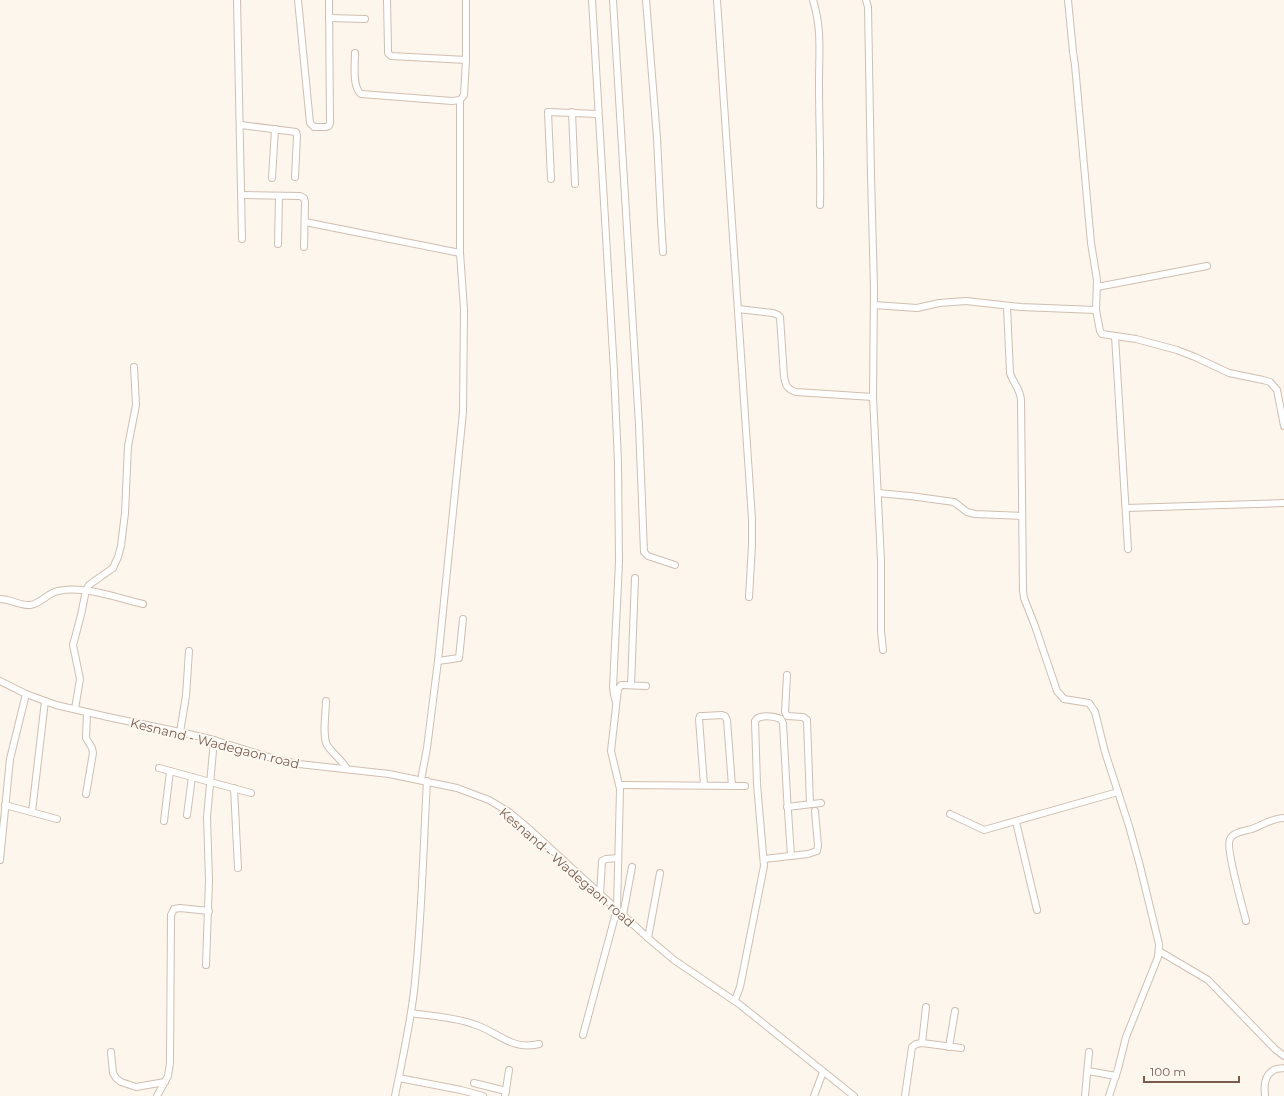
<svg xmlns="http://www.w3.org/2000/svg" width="1284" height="1096" font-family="Montserrat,sans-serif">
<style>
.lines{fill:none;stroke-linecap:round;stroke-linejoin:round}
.street-casing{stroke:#d1beb0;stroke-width:8}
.street{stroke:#fff;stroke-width:6}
.labels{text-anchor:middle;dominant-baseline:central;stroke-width:3.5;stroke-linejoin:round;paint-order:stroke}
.street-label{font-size:13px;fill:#7a5c4d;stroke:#fffaf3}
</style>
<rect width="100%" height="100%" fill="#fdf6ec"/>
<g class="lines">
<defs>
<g id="street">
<path d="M237,0L242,239"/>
<path d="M298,0L310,123L314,127H326L329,126L330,123L329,0"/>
<path d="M387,0L388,48V53L391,56L466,60"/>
<path d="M592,0L614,371L618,462L619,562L613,687L614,695L616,702"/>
<path d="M613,0L639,425L644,552L648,556L675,565"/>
<path d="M646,0L657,138L661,220L663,252"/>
<path d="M717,0L752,519V545L749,597"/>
<path d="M813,0C822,29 819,53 819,82C819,123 821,164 820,205"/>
<path d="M866,0L868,7L871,176L874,288L873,397L881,561V631L883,650"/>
<path d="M1068,0L1073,52L1075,65L1091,243L1097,280L1096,310L1100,331L1102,334L1136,339L1177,350L1195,357L1229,373L1263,380L1270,382L1277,390L1284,426"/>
<path d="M329,18L365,19"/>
<path d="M355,53C355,64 352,87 361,94L452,101L460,100L464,95L466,60V0"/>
<path d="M572,112L575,184"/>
<path d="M241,125L296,132L297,136L295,177"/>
<path d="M272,178L275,129"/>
<path d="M551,179L548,112L598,114"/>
<path d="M242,195L300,196L304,198L305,202L304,247"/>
<path d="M305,222L460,253"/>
<path d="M278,244L279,196"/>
<path d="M1097,287L1207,266"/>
<path d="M874,305L917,308L939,303L966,301L1021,307L1096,310"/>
<path d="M1007,306L1010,373C1013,383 1020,388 1021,400L1023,591L1024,598L1035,626L1057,691L1064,699L1089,703L1095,712L1105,752L1129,826L1139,862L1159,944L1158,957L1126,1037L1118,1069L1109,1096"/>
<path d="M738,309L773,313L778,315L780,317L784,377C786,386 787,389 796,392L873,397"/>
<path d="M1115,336L1128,549"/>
<path d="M878,493L910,496L954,502L967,512L975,514L1022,516"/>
<path d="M1126,508L1284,503"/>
<path d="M0,599C11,599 20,606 30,605C41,604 47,593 58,591C84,585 117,598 143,604"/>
<path d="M438,661L459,658L463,619"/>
<path d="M787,675L785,712L787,716L803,717L807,720L810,804"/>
<path d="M0,681L26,694L56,705L108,717L180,732L214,740L278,760L299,764L389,774L457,788L489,800L509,812L527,827L648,938L674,960L739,1004L854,1096"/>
<path d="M631,685L635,578"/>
<path d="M326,701C326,713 322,735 327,745C333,754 342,760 347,769"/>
<path d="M75,709L80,679L73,645L81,615L86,590L89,585L113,568L118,557L121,546L125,513L128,446L136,405L134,367"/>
<path d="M180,732L186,696L189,651"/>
<path d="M159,768L251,793"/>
<path d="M421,780L427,748L438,661L463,412L464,309L460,253V100"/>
<path d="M620,785L745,786"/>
<path d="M704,785L699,719L700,716H703L722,715L725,716L727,720L732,786"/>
<path d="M234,788L238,868"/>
<path d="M86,794L93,753L92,748L86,738L87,712"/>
<path d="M5,805L57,819"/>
<path d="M787,807L821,803"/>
<path d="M32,812L45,701"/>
<path d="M950,814L984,830L1118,792"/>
<path d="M187,815L192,777"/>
<path d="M164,821L170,771"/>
<path d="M1016,822L1037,910"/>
<path d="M764,859L808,854L817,851L818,846L815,811"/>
<path d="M0,860L10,759L26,694"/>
<path d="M600,895L602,861L606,859L618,858"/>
<path d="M623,915L632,867"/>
<path d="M1246,921C1243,908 1225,847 1230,839C1233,832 1245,831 1252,829C1263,825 1272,818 1284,818"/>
<path d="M648,938L660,873"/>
<path d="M1159,951L1208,980L1275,1049L1284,1056"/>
<path d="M206,965L209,880L207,817L214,740"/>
<path d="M735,1000L740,987L764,866L757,784L755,721C759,714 774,716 781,719L783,723L787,796L791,856"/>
<path d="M411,1013C431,1016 454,1017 473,1024C498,1031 510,1051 539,1044"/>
<path d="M583,1035L617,909L620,789L611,751L618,689L621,685H623L646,686"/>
<path d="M922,1043L926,1007"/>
<path d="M949,1047L955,1011"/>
<path d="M111,1052L113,1073L116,1078L121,1082L136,1087L165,1082"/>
<path d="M1088,1071L1116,1076"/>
<path d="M399,1078L461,1090L483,1096"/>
<path d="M474,1083L506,1091"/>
<path d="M157,1096L168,1076L170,1063L171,915L174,909L180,908L209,911"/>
<path d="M395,1096C402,1061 410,1026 414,991C422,921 423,851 427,781"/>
<path d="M505,1096L509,1070"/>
<path d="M814,1096L823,1072"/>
<path d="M905,1096L912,1047L916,1044L922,1043L961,1048"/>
<path d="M1085,1096L1089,1052"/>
<path d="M1265,1096C1264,1086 1264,1075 1274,1070C1277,1068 1281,1069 1284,1068"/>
</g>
</defs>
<use href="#street" class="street-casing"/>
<use href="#street" class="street"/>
</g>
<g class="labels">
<g class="street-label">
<text transform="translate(215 743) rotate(14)">Kesnand - Wadegaon road</text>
<text transform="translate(567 867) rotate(41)">Kesnand - Wadegaon road</text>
</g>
</g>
<path d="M1144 1076v6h95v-6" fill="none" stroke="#7a5c4d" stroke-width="2"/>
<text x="1150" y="1076" font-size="12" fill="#7a5c4d" stroke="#fffaf3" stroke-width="3" paint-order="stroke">100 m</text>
</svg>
